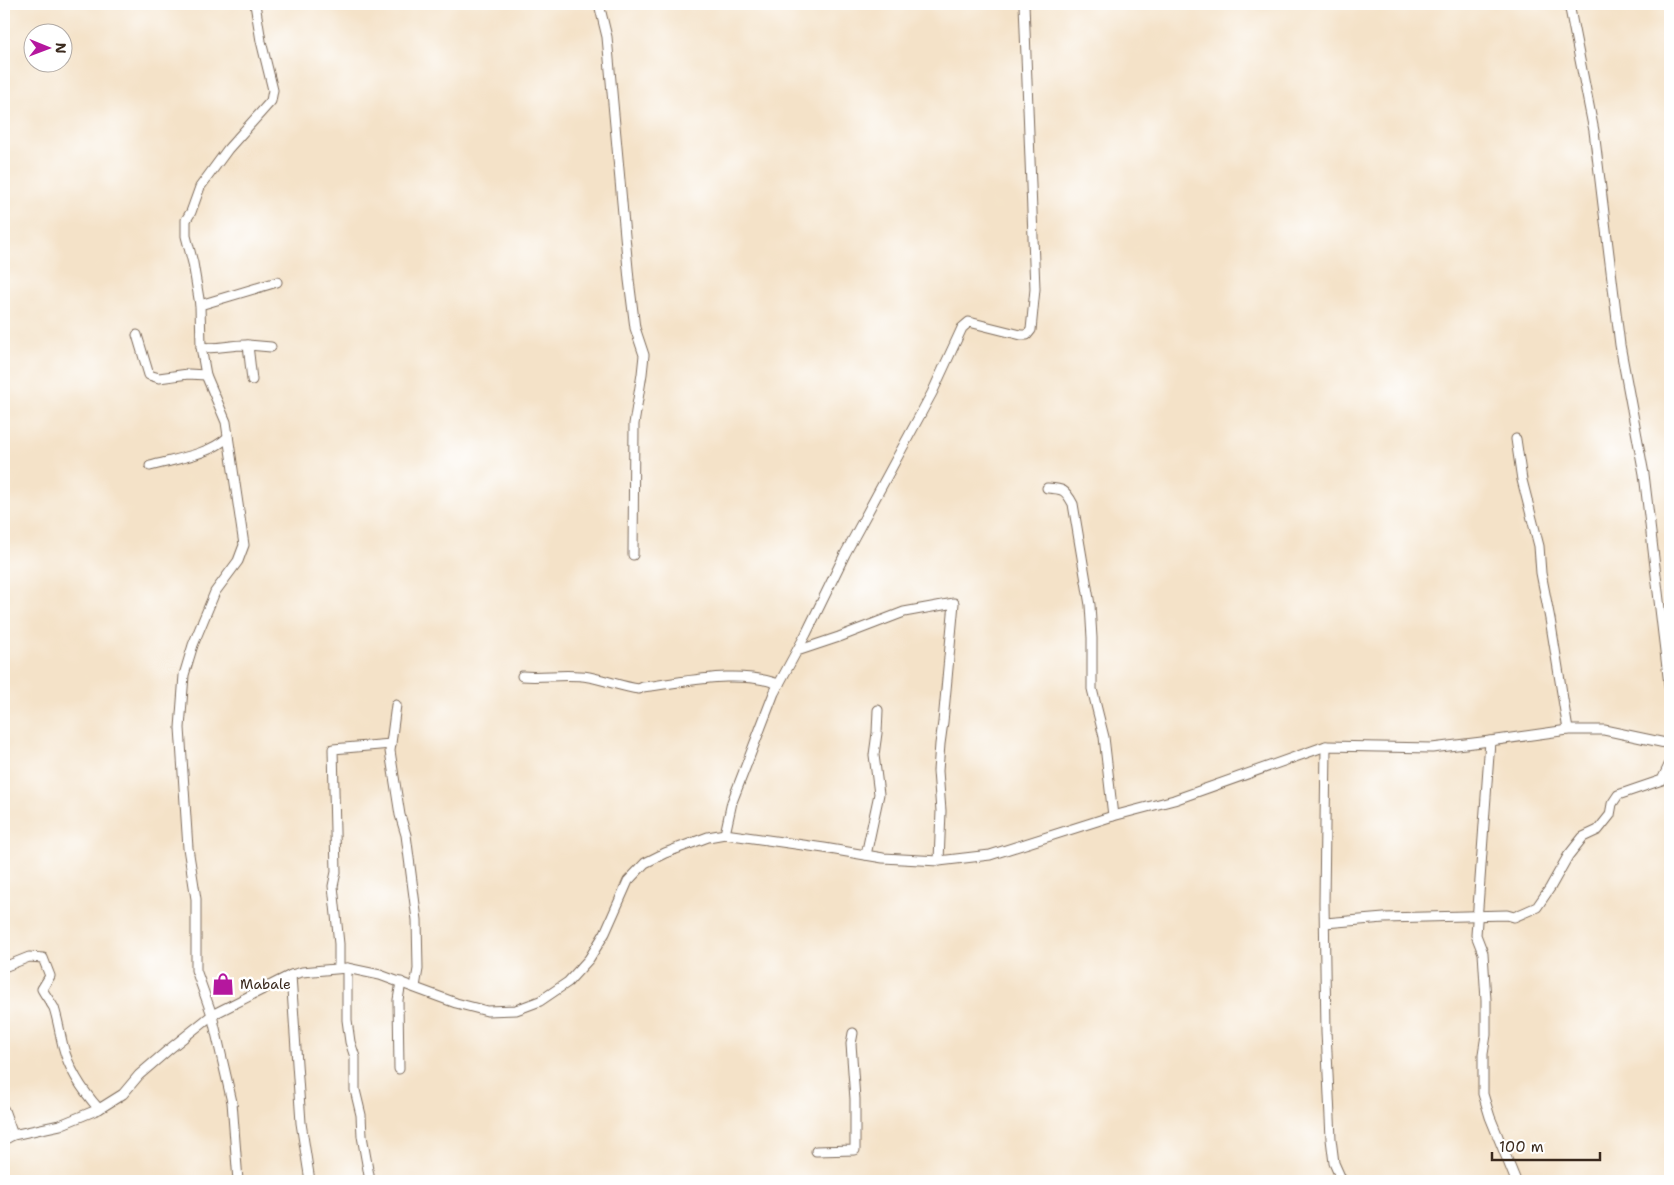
<svg xmlns="http://www.w3.org/2000/svg" width="1674" height="1185" font-family="'Shantell Sans',sans-serif">
<style>
.lines{fill:none;stroke-linecap:round;stroke-linejoin:round}
.minor-casing{stroke:#7c6a5a;stroke-width:11}
.minor{stroke:#fff;stroke-width:9}
.labels{text-anchor:middle;dominant-baseline:central;stroke-width:5;stroke-linejoin:round;paint-order:stroke}
.poi-label{font-size:14px;fill:#3b2a1e;stroke:#fff;text-anchor:start}
</style>
<rect width="100%" height="100%" fill="#fff"/>
<filter id="ink" filterUnits="userSpaceOnUse"><feTurbulence type="fractalNoise" baseFrequency=".02" numOctaves="2"/><feDisplacementMap in="SourceGraphic" scale="10" xChannelSelector="R" yChannelSelector="G"/><feConvolveMatrix kernelMatrix="1 2 1 2 8 2 1 2 1" color-interpolation-filters="sRGB"/></filter>
<filter id="wash" filterUnits="userSpaceOnUse"><feTurbulence type="fractalNoise" baseFrequency=".0096" numOctaves="4" result="noise"/><feDisplacementMap in="SourceGraphic" scale="20" xChannelSelector="R" yChannelSelector="G"/><feGaussianBlur stdDeviation="1.12" result="paint"/><feColorMatrix in="noise" values="0 0 0 0 0 0 0 0 0 0 0 0 0 0 0 0 0 1.4 0 .05"/><feComposite in="paint" operator="in"/></filter>
<g filter="url(#wash)">
<rect width="100%" height="100%" fill="#f4e2c8"/>
</g>
<g filter="url(#ink)">
<g class="lines">
<defs>
<g id="minor">
<path d="M599,4L607,37L629,280L635,328L644,355L642,374L634,424L633,555"/>
<path d="M1569,4L1594,131L1620,345L1644,474L1670,693"/>
<path d="M200,305L277,282"/>
<path d="M137,335L149,375L159,378L188,374L206,375"/>
<path d="M248,345L271,347"/>
<path d="M201,347C217,350 232,344 248,345L252,380"/>
<path d="M1516,439L1522,480L1539,546L1541,573L1550,619L1568,730"/>
<path d="M150,466C175,459 209,455 228,437"/>
<path d="M1047,488C1063,489 1065,489 1073,504L1090,605L1092,638V689L1104,737L1113,816"/>
<path d="M797,651L839,637L904,612L954,603L943,722L940,744L938,771L941,811L939,861"/>
<path d="M522,676C544,678 567,673 589,677C606,680 622,687 639,689L643,687C687,682 736,669 779,684"/>
<path d="M396,705L390,751L400,815L406,835L417,920L418,969L415,987"/>
<path d="M1490,741L1476,935L1483,953L1486,1000V1035L1483,1054V1094L1490,1117L1516,1181"/>
<path d="M1326,746L1324,903L1326,1031L1331,1139L1334,1163L1342,1181"/>
<path d="M725,834L732,802L774,693L806,634L845,554L932,393L962,328L969,322L1021,335H1027L1031,330L1035,289L1024,4"/>
<path d="M866,855L879,794L874,755L877,733L878,710"/>
<path d="M1325,923L1384,918L1507,915L1514,917L1537,907L1550,888L1568,856L1583,837L1598,830L1610,815L1612,804L1618,795L1662,780L1670,763"/>
<path d="M4,967L29,957L43,958L50,976L42,989C45,995 52,1004 54,1008C58,1020 60,1034 63,1046C69,1070 83,1091 99,1109"/>
<path d="M339,968V944L333,886L336,872L333,749L391,744"/>
<path d="M347,968V1020L350,1042L355,1057V1090L361,1115L362,1136L370,1181"/>
<path d="M291,975L301,1123L310,1181"/>
<path d="M399,1069L398,1000L401,982"/>
<path d="M4,1110L13,1135"/>
<path d="M4,1140L13,1135L60,1125L99,1109L123,1094L139,1075L167,1051L212,1015L291,975L302,972L347,968L380,975L456,1003L487,1011L516,1010L540,1001L568,982L589,959L605,933L628,881L645,863L665,853L708,837L725,834L824,848L883,858L939,861L990,855L1113,816L1174,800L1326,746L1432,748L1490,741L1568,730H1604L1670,744"/>
<path d="M816,1151L855,1150V1099L851,1044L853,1033"/>
<path d="M238,1181L232,1102L212,1015L196,970V899L188,848L180,728L184,675L193,645L215,592L238,561L244,545L226,422L206,375L201,347L200,305L193,263L186,236V220L191,212L200,187L228,149L271,101L273,90L261,41L255,4"/>
</g>
</defs>
<use href="#minor" class="minor-casing"/>
<use href="#minor" class="minor"/>
</g>
</g>
<defs>
<symbol id="shop-bare" viewBox="-9 -9 18 18"><path d="M-5-2.5h2.3a2.7 3.5 0 0 1 5.4 0H5L5.5 6h-11ZM-1.5-2.5h3a1.5 2.3 0 0 0-3 0Z" fill="#b5179e" stroke="#fff" stroke-width="2.5" paint-order="stroke"/></symbol>
</defs>
<g fill-rule="evenodd">
<use href="#shop-bare" x="207" y="968" width="32" height="32"/>
</g>
<g class="labels">
<g class="poi-label">
<text x="240" y="984">Mabale</text>
</g>
</g>
<rect width="1674" height="1185" fill="none" stroke="#fff" stroke-width="20"/>
<g transform="translate(48 48) rotate(91)"><circle r="24" fill="#ffffff" stroke="#b1aaa5"/>
<path d="M0-4L9 19L0 12L-9 19Z" fill="#b5179e"/>
<text y="-8" font-size="14" font-weight="bold" text-anchor="middle" fill="#3b2a1e">N</text>
</g>
<path d="M1492 1152v8h108v-8" fill="none" stroke="#3b2a1e" stroke-width="2.5"/>
<text x="1499" y="1152" font-size="15" fill="#3b2a1e" stroke="#ffffff" stroke-width="4" paint-order="stroke">100 m</text>
</svg>
